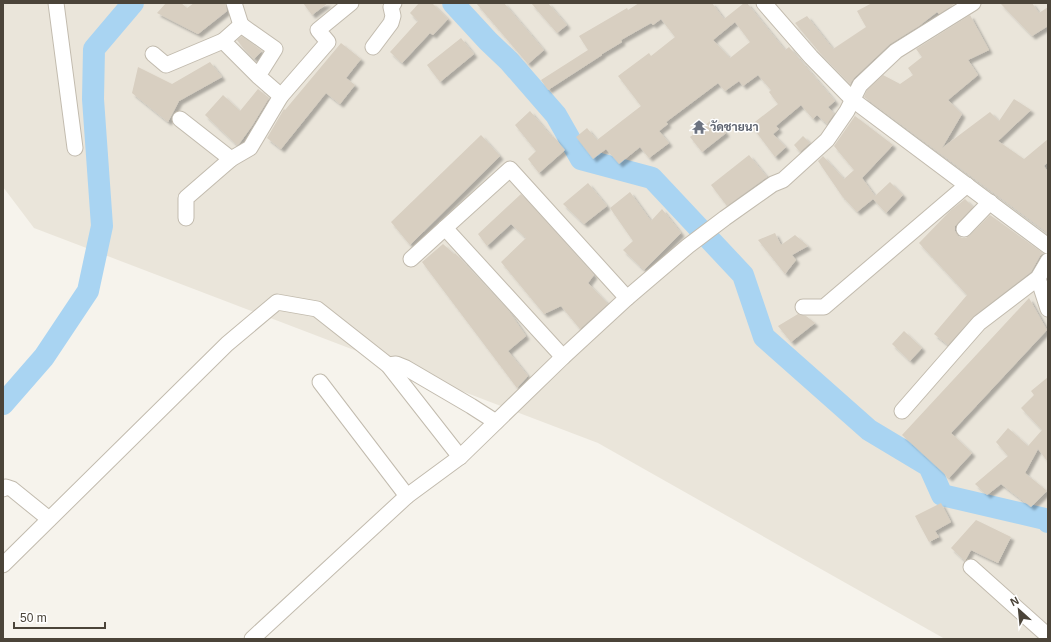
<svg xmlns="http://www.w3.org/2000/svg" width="1051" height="642" font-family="Helvetica,Sarabun,sans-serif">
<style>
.residential{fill:#eae5da}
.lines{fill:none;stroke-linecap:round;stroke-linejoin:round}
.river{stroke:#a9d4f2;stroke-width:22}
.building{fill:#d8cfc1;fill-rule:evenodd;filter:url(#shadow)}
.minor-casing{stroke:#c2bbae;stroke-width:17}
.minor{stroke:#fff;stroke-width:15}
.labels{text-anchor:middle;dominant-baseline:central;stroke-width:3;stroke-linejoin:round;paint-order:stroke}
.worship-label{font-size:12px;font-weight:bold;fill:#5b616d;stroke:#fff;text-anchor:start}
</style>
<defs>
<filter id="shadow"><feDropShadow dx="3.5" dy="3.5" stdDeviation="1" flood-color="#0004"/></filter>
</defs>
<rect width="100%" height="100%" fill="#f6f3ec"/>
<path class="residential" d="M3,3H1048V639H945L598,443L34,228L3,187Z"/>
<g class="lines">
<g class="river">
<path d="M453,3L488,41L509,61L556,115L581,159L652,178L743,275L764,337L869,430L929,466L942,495L1045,519L1048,522"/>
<path d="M3,404L44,357L88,291L102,226L93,99L94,49L133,3"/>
</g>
</g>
<g class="building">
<path d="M166,3H181L187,8L194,3H225L227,11L198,34L157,13Z"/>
<path d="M303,3H328L312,15Z"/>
<path d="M419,3H432L448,19L433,35L430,33L402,63L390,52L418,21L410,13Z"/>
<path d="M476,3H504L544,50L528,64Z"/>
<path d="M531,3H548L567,25L557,33Z"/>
<path d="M639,3H712L724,19L744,3H747L785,50L789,47L835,101L828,107L834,114L827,124L817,115L813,119L801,105L776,126L779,129L773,134L786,147L775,157L751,125L778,104L769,92L771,90L758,75L743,86L739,81L725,91L718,83L666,122L668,124L659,131L669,143L649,158L640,147L619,164L606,149L593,159L576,137L587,128L597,140L641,106L618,76L649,53L651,56L675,37L661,19L653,25L651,23L621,40L622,42L602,54V55L548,90L541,80L588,50L579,36L627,8L628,10ZM735,22L750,42L730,58L713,40Z"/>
<path d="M872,3H956L939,14L937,12L919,26L890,44L854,78L850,84L821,54L795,23L807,16L833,49L866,27L857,11Z"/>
<path d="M1000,3H1032L1039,13L1048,7V26L1032,36Z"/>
<path d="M970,15L989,50L968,60L978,75L948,100L962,114L942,148L990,112L999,121L1014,99L1031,110L998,141L1024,159L1048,139V162L1044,166L1048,172V233L864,97L867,90L883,75L900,84L913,75L908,68L922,57L916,49Z"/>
<path d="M242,36L262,51L254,59L244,49L237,40Z"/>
<path d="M461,38L474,54L440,82L427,65Z"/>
<path d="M341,43L361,59L346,78L355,85L340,104L326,93L281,149L267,138L284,109L285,110Z"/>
<path d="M210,62L222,77L179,101L168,122L132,93L138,67L172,84Z"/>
<path d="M258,89L269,98L252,126L239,144L237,145L205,115L223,95L240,111Z"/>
<path d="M530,111L552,137L553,136L565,150L539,173L528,159L536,151L515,125Z"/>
<path d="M855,116L893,145L862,178L875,196L890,182L903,195L886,213L873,199L857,212L842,196L818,161L823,156L844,179L854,170L834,146Z"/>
<path d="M714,118L726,133L702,152L690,137Z"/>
<path d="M481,135L500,156L410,245L391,222Z"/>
<path d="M803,136L810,143L800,152L794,145Z"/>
<path d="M749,155L767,177L727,206L711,185Z"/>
<path d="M588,183L607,206L584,224L563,204Z"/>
<path d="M630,192L651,221L662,209L681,233L644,270L623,250L633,241L610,208Z"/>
<path d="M521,194L594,275L588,283L608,304L580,329L561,306L544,314L501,262L526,238L511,224L487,246L478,234Z"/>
<path d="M965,199L973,207L958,223L955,226V231L958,236L962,238H966L970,235L990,215L1043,253L1040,256L1031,272L974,316L948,345L934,334L967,295L919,243L950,211Z"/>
<path d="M775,233L781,245L795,235L808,246L792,255L796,260L785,274L758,240Z"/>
<path d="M443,244L454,254L455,253L508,310L526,336L508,351L528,376L517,388L422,262Z"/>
<path d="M1029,298L1047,330L951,433L972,453L949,478L902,435Z"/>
<path d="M798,314L806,316L815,323L791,342L778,326Z"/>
<path d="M904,331L922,348L910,361L892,344Z"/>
<path d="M1048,377V462L1038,449L1025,473L1047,491L1031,507L1001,484L987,495L975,484L1008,456L996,442L1008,428L1028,446L1042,430L1021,408L1034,395L1031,391Z"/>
<path d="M941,503L951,522L935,531L939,537L929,542L915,516Z"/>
<path d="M976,520L1011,537L998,563L971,550L965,561L951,548Z"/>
</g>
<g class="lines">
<defs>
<g id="minor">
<path d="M56,3L75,148"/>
<path d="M234,3L241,25"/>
<path d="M764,3L811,57L853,100L1048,246"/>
<path d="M373,47L391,23L393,16L391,7L394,3"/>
<path d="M153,54L166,65L223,41"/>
<path d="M258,76L275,49L241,25L223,41L258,76L281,96L328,42L318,30L351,3"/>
<path d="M180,119L231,159"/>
<path d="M186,218V198L231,159L250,148L281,96"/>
<path d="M964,229L990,202"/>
<path d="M411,259L445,228"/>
<path d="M1038,278L1048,309"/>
<path d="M803,307H824L967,185"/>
<path d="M563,357L445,228L510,169L627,298"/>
<path d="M388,365L396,364L406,368L471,406L496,422"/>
<path d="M320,382L407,496"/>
<path d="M902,411L979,323L1038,278L1048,261"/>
<path d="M3,489L6,487L12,489L49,519"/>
<path d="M3,565L227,344L277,302L317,309L388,365L460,457"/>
<path d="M971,567L1048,636"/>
<path d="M252,639L407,496L460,457L563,357L627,298L688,246L725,218L773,184L783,180L827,140L847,111L860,85L896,51L973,3"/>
</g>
</defs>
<use href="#minor" class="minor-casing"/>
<use href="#minor" class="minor"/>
</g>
<defs>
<symbol id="temple-bare" viewBox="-9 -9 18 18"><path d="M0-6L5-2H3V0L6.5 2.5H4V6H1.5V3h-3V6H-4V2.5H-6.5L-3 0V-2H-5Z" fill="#6b7280" stroke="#fff" stroke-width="2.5" paint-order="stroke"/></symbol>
</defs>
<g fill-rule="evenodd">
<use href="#temple-bare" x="689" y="117" width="20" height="20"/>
</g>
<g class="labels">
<g class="worship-label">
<text x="710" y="127">วัดชายนา</text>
</g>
</g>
<rect width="1051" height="642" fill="none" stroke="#4b4439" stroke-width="8"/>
<g transform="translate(1019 610) rotate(333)" stroke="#ffffff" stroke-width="3" paint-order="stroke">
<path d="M0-3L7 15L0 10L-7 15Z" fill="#4b4439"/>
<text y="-6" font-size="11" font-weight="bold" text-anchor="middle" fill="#4b4439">N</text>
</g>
<path d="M14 622v6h91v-6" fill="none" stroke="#4b4439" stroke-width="2"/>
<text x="20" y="622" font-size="12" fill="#4b4439" stroke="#ffffff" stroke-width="3" paint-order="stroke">50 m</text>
</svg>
